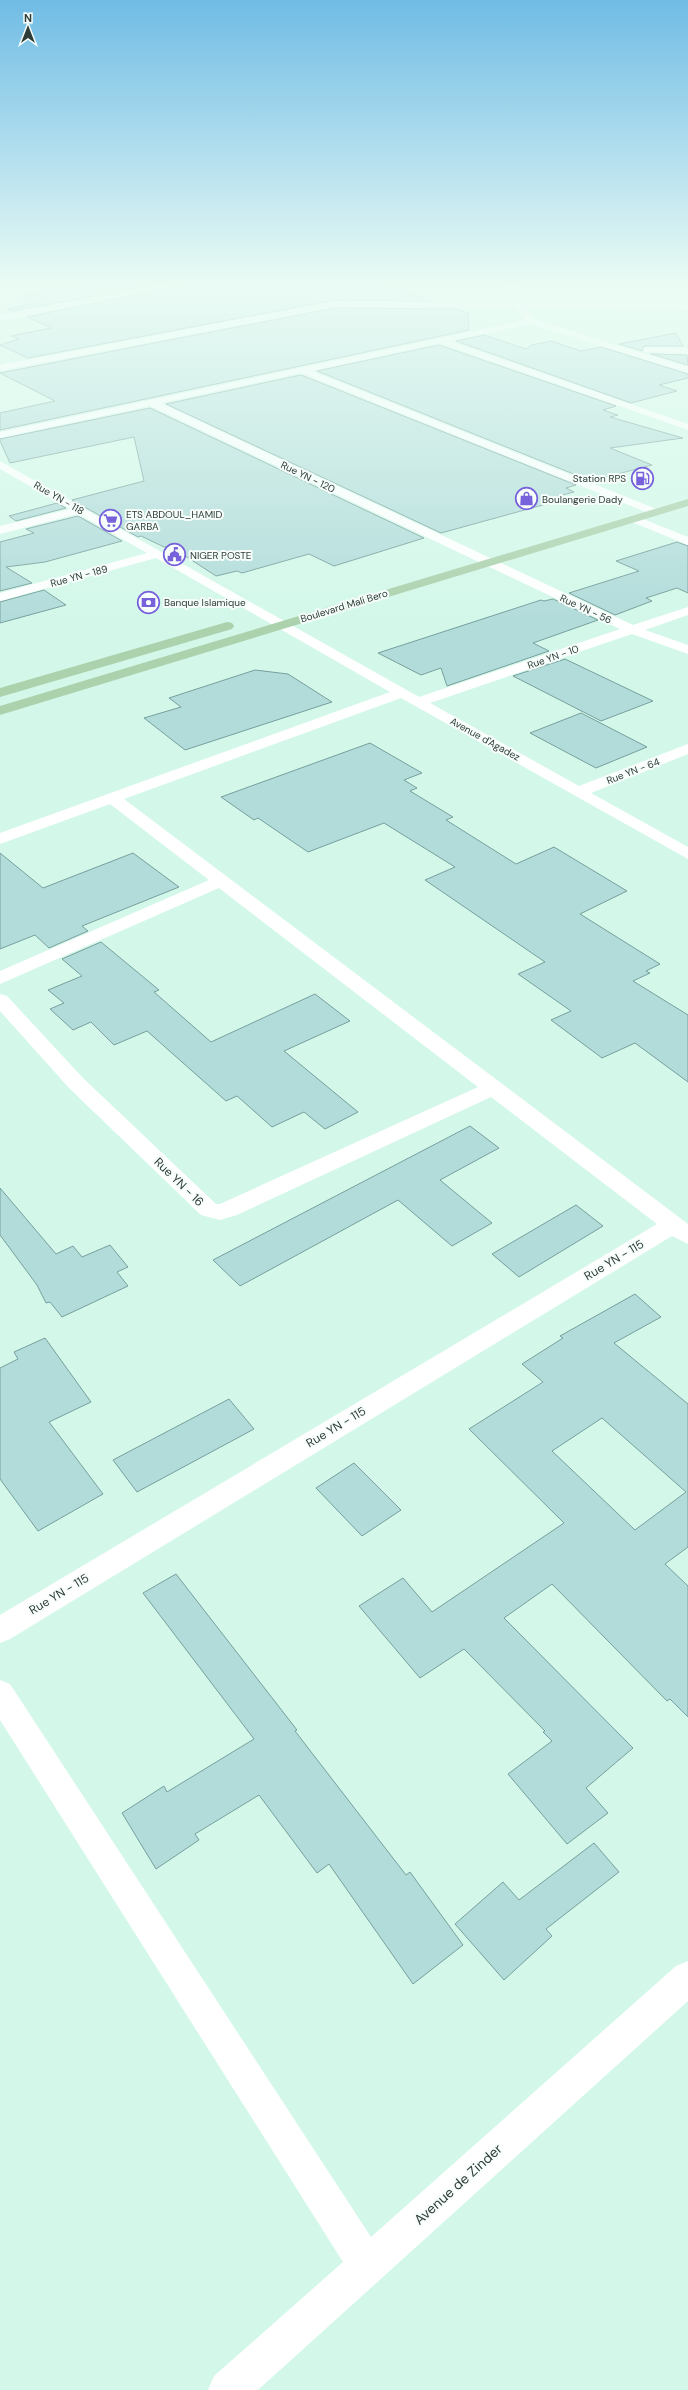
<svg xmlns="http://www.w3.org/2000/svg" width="688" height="2390" font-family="'DM Sans',sans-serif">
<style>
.building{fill:#b2dcda;stroke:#779f9d;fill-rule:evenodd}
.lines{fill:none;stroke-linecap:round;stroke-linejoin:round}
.minor{fill:#fff;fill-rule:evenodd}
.primary{fill:#acd1ad;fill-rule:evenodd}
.labels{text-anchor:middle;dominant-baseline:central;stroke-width:4;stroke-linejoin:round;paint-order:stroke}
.far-street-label{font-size:10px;fill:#2e3c37;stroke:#f6fdfa}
.far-poi-label{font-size:10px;fill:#2e3c37;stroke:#f6fdfa;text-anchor:start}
.street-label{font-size:12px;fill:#2e3c37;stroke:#f6fdfa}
.near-street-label{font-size:14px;fill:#2e3c37;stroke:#f6fdfa}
</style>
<rect width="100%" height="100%" fill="#d3f8e9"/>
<g class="building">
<path d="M87,284H157L13,311L7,309L36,303L19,296Z"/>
<path d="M187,284H383L431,301L335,300L28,358L0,345L19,339L11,336L51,328L27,317Z"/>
<path d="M335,308L456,309L468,313L469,330L0,430V413L55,401L0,373Z"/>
<path d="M676,333L683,346H647L643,347L642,351L619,344Z"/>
<path d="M484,335L526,349L532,345L551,341L581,351L601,347L688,374V378L659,385L677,391L631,403L456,341Z"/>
<path d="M439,345L616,406L603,410L618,415L610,417L683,438L610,448L652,465L591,481L317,371Z"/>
<path d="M651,354L687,355L688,365Z"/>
<path d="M301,375L576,485L566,488L574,492L555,497L561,500L441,533L166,404Z"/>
<path d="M150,408L424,538L334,566L309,554L242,573L237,571L216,576L170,546L164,547L141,536L138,537L72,500L144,481L134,437L10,463L0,441V439Z"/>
<path d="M57,503L66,508L16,521L9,516Z"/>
<path d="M78,516L122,541L45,562L6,567L32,583L0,591V542L34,533L26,529Z"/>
<path d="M677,542L688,546V593L677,588L646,598L652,601L615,615L569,593L639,571L616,561Z"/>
<path d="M44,590L66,605L0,623V602Z"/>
<path d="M553,599L598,620L533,643L549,651L447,686L441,668L421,675L378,653L541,600L544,601Z"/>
<path d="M565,659L653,701L601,721L513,676Z"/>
<path d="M255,670L288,674L332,702L185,750L144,718L181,707L169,698Z"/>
<path d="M581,713L647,747L596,768L530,733Z"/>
<path d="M370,743L422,773L404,780L417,788L410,791L453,817L446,820L516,864L554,847L627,891L580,914L660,964L646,971L650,973L633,981L688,1015V1082L635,1043L602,1058L551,1020L571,1011L518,974L545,962L425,880L455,867L384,823L308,852L258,818L254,820L221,797Z"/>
<path d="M0,853L43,888L133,853L179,887L82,926L88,931L49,948L35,935L0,949Z"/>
<path d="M101,942L159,990L154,992L211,1042L315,994L350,1021L284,1051L358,1112L325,1129L304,1112L272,1127L237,1096L226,1101L147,1031L114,1045L91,1022L73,1030L50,1009L64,1003L48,990L82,976L62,959Z"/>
<path d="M470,1126L499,1148L440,1180L492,1223L452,1246L398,1200L240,1286L213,1260Z"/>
<path d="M0,1188L56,1254L73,1246L82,1257L110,1245L128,1267L117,1272L128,1286L62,1317L50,1302L46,1303L37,1285L0,1235Z"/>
<path d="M576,1205L603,1226L519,1277L492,1254Z"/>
<path d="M635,1294L661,1317L614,1343L688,1404V1547L665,1564L688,1586V1717L670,1699L667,1701L552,1584L504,1618L633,1748L586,1788L608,1813L567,1844L508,1774L552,1741L543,1732L545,1731L464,1649L420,1678L359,1606L403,1578L432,1612L564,1523L469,1429L543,1382L522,1364L563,1338L560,1336ZM602,1418L686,1492L635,1530L552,1451Z"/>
<path d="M45,1338L91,1402L49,1422L103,1494L38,1531L0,1479V1368L18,1359L14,1352Z"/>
<path d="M229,1399L254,1429L137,1492L113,1460Z"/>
<path d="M354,1463L401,1510L362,1536L316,1488Z"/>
<path d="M176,1574L297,1730L295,1731L406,1875L410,1872L463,1945L413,1984L329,1864L317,1873L259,1795L195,1834L199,1840L156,1869L122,1813L164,1786L167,1792L254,1739L143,1593Z"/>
<path d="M594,1843L619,1872L546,1929L552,1936L504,1980L455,1924L503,1882L519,1900Z"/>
</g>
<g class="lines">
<g class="minor">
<path d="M167,284H186L0,321V315Z"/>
<path d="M509,284H517L521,303L688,304V310L524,308L534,319L688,367V373L531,324L450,341L688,424V430L439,343L312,371L659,510L661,512L659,514H651L301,373L161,403L633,625L688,607V615L645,630L688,645V654L632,634L430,703L579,786L688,744V754L591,793L688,847V859L401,698L124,799L688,1224V1244L672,1236L10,1639L0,1643V1615L657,1224L491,1097L237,1215L220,1220L201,1215L69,1088L0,1011V994L7,996L83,1078L216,1204H220L478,1087L219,888L0,984V971L209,880L110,804L0,844V833L390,692L156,558L0,601V593L147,553L78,514L0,534V526L70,509L0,469V461L419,697L620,629L150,406L0,438V432L525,320L515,308L335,307L0,371V365L335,301L512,303Z"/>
<path d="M0,289L13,295L9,298L0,294Z"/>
<path d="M647,347L688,348V354L644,352V348Z"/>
<path d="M633,515L688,537V545L629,521L627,519L629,517Z"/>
<path d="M0,1680L10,1684L371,2237L676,1966L688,1961V2001L258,2390H208L214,2376L343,2262L0,1720Z"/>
</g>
<g class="primary">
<path d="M688,499V506L0,715V706Z"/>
<path d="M227,622L232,623L234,626L232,629L0,697V688Z"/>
</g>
</g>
<linearGradient id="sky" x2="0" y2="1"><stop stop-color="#70bce5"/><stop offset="0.46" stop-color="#ebfcf5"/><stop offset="1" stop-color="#ebfcf5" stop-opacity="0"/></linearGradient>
<rect width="688" height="619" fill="url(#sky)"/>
<defs>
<symbol id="fuel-ring" viewBox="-11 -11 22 22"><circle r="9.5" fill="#f6fdfa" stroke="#7762dc" stroke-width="1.5"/><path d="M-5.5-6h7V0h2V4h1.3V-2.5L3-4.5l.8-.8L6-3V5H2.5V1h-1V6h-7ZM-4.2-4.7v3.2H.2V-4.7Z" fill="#7762dc"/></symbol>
<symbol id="shop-ring" viewBox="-11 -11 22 22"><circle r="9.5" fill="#f6fdfa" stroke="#7762dc" stroke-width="1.5"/><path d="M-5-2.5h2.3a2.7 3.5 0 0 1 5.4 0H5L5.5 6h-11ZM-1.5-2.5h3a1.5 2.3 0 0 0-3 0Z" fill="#7762dc"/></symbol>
<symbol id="supermarket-ring" viewBox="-11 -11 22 22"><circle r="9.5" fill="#f6fdfa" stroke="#7762dc" stroke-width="1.5"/><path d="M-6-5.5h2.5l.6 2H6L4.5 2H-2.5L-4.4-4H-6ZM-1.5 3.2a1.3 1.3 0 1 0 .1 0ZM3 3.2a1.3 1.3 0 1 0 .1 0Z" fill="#7762dc"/></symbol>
<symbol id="civic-ring" viewBox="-11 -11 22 22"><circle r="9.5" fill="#f6fdfa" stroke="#7762dc" stroke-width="1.5"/><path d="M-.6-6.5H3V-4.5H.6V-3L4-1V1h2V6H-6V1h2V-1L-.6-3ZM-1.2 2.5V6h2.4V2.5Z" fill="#7762dc"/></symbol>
<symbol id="bank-ring" viewBox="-11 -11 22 22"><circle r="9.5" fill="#f6fdfa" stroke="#7762dc" stroke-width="1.5"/><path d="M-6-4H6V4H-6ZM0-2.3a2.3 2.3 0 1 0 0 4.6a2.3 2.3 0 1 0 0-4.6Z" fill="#7762dc"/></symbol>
</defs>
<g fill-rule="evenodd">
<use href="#fuel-ring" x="630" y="466" width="25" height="25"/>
<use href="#shop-ring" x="514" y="486" width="25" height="25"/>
<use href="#supermarket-ring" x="98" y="508" width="25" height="25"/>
<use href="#civic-ring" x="162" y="542" width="25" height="25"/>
<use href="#bank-ring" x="136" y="590" width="25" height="25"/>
</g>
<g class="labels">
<g class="far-street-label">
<text transform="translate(308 477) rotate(26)">Rue YN - 120</text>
<text transform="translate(59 498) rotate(30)">Rue YN - 118</text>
<text transform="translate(79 576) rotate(-15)">Rue YN - 189</text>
<text transform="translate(344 606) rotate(-17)">Boulevard Mali Bero</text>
<text transform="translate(586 609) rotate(25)">Rue YN - 56</text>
<text transform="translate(553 657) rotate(-19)">Rue YN - 10</text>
<text transform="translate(485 739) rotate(29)">Avenue d'Agadez</text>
<text transform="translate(633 771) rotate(-21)">Rue YN - 64</text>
</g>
<g class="far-poi-label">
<text x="626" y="478" text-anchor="end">Station RPS</text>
<text x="542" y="499">Boulangerie Dady</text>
<text x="126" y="514">ETS ABDOUL_HAMID<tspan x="126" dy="12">GARBA</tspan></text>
<text x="190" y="555">NIGER POSTE</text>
<text x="164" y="602">Banque Islamique</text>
</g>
<g class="street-label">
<text transform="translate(179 1182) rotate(44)">Rue YN - 16</text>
<text transform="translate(614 1260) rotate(-31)">Rue YN - 115</text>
<text transform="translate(336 1427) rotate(-31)">Rue YN - 115</text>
<text transform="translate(59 1594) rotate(-31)">Rue YN - 115</text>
</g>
<g class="near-street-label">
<text transform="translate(458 2184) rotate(-42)">Avenue de Zinder</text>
</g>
</g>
<g transform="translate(28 28)" stroke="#f6fdfa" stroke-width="3" paint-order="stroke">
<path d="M0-3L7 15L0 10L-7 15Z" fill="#2e3c37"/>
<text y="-6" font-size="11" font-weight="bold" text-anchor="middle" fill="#2e3c37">N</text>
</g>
</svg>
